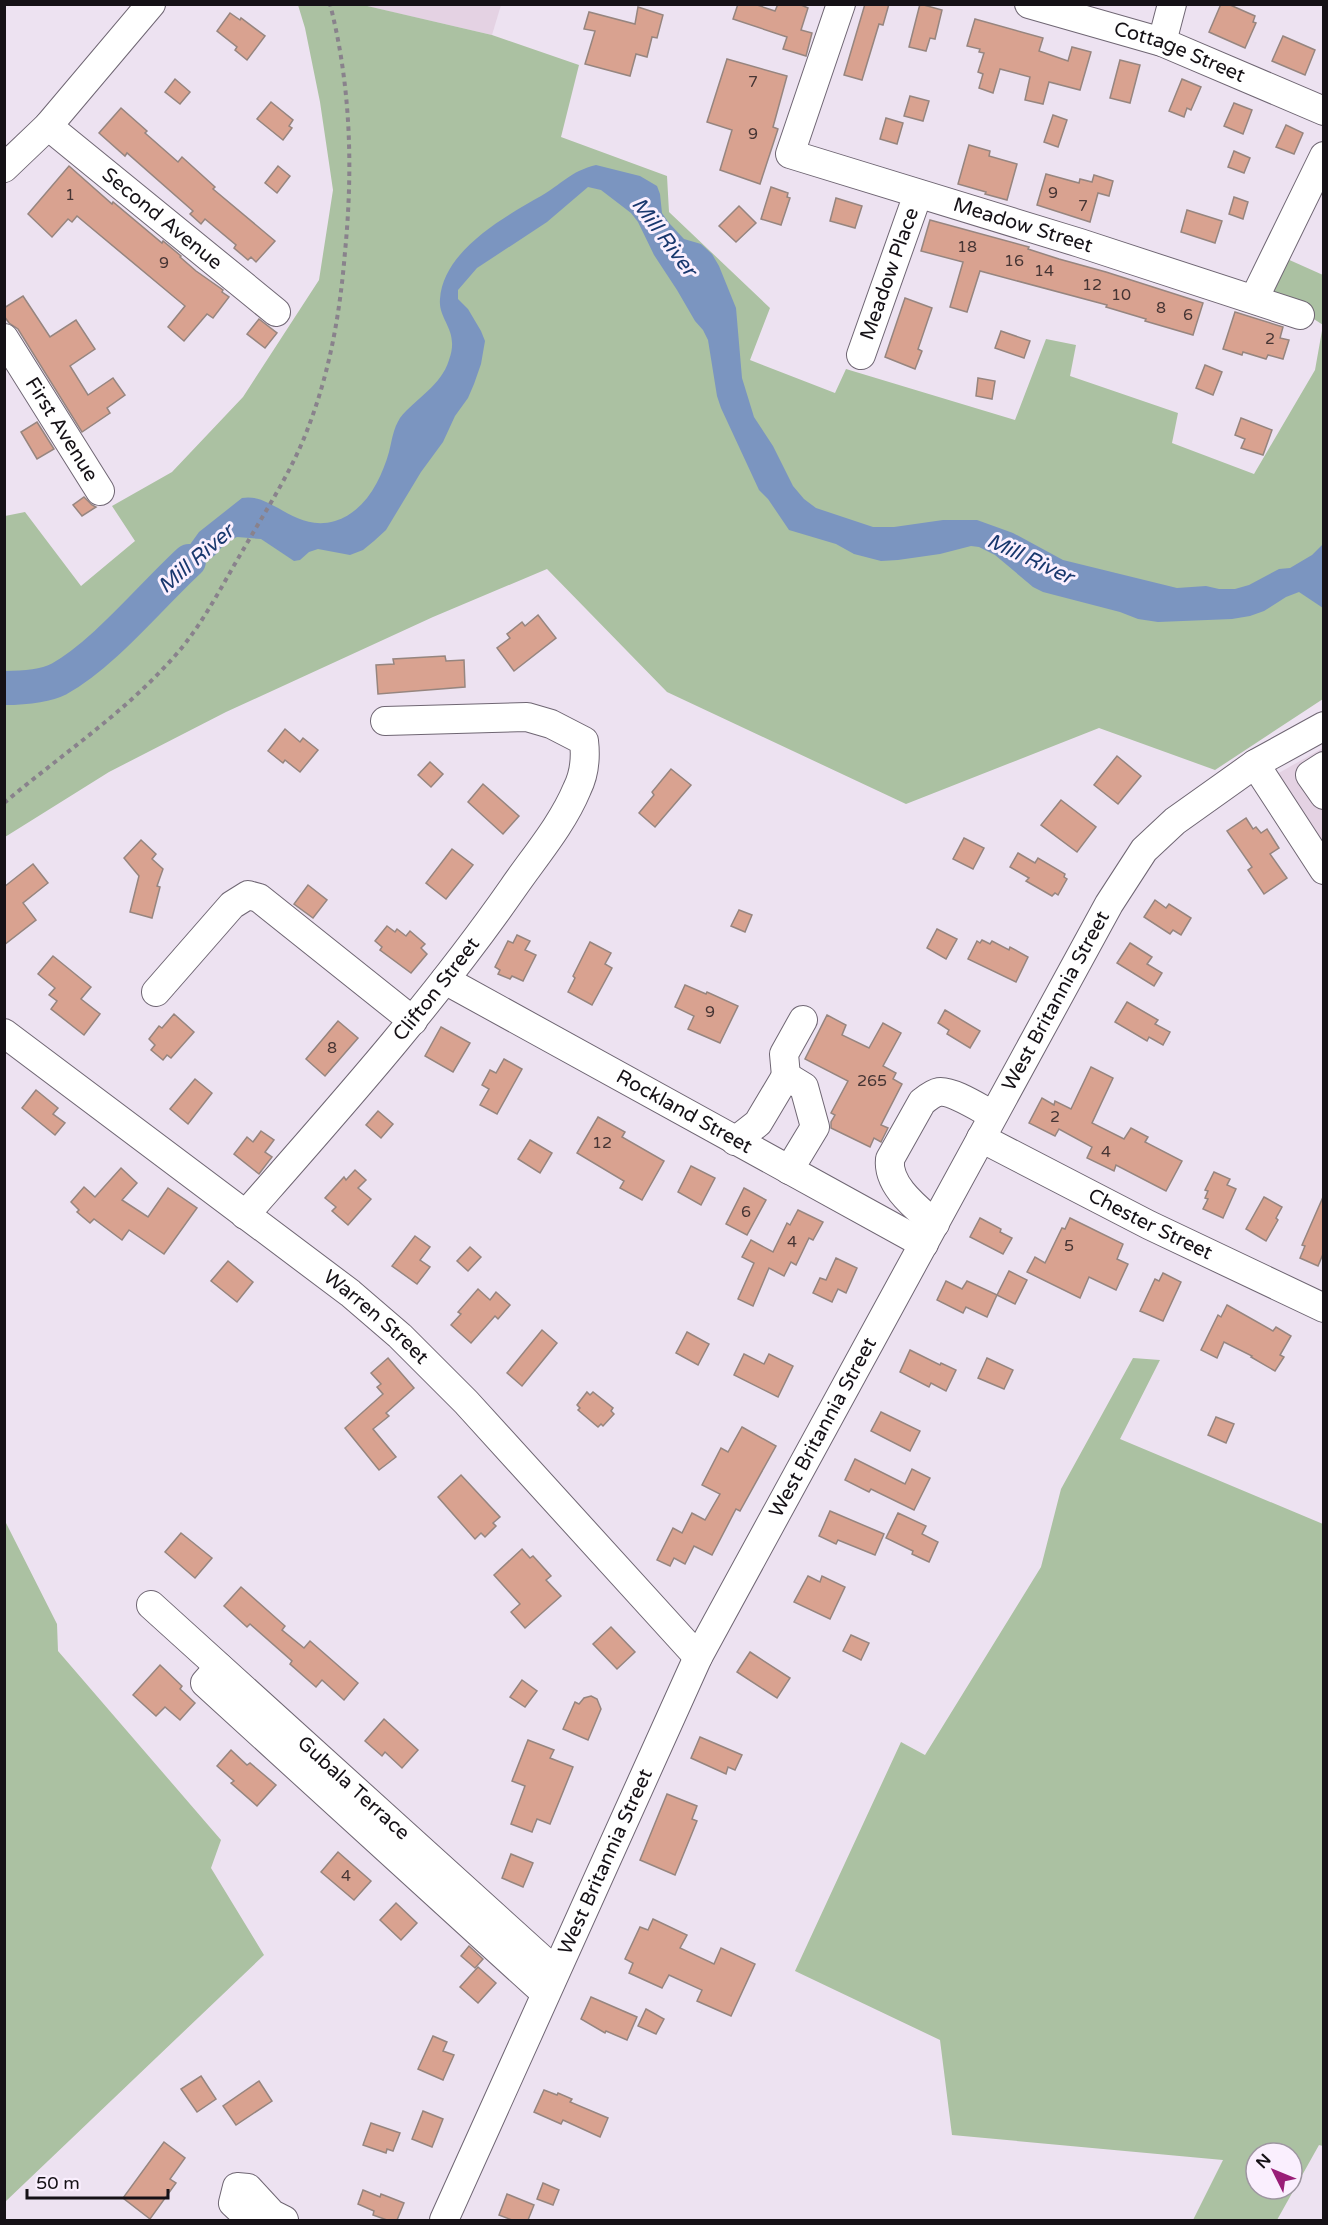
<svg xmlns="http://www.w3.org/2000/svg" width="1328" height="2225" font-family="'Varela Round',sans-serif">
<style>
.industrial{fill:#e4d2e3}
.green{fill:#abc1a2;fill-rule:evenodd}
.water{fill:#7b95c0}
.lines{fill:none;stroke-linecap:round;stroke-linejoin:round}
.river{stroke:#7b95c0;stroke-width:34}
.building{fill:#d9a290;stroke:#96857f;stroke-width:1.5}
.minor-casing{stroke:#6f6673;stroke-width:30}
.path{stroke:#89828c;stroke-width:4;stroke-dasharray:4.5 4.5;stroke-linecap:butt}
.minor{stroke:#fff;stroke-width:28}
.labels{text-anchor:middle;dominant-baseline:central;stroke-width:6;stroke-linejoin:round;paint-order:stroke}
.number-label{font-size:16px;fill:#463534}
.street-label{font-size:20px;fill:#151116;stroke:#faeffe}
.water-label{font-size:21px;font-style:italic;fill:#18376d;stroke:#faeffe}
</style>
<rect width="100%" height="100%" fill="#ede2f1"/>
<g class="industrial">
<path d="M362,5H501L492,35Z"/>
<path d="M1323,748V846L1277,774Z"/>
</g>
<g class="green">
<path d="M298,5H363L492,35L579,65L561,137L667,176L669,212L770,308L750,360L835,393L846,369L1015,420L1046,339L1076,345L1070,376L1178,413L1172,443L1254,474L1315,370L1323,325V699L1215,770L1099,728L906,804L667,692L547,569L433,617L226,712L109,772L5,837V516L25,512L81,586L135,541L112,506L172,472L243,397L319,280L333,190L320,102L305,28Z"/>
<path d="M1285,258L1323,275V325L1271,291Z"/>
<path d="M1133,1358L1160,1360L1120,1439L1323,1524V2146L1319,2145L1277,2220H1193L1223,2160L952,2135L940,2040L795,1971L901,1742L925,1755L1041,1567L1061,1489ZM1256,2153H1292V2189H1256Z"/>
<path d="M5,1521L57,1624L58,1651L221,1840L211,1868L264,1955L5,2202Z"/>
</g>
<path class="water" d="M596,165L640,176L657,186L660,194L662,213L669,223L684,239L701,244L712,254L719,266L736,308L742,378L754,417L773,446L793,486L804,499L816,508L873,527H894L943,520H977L1013,533L1063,560L1177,588L1206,586L1219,589H1235L1249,585L1279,569L1290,568L1312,555L1323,544V608L1299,592L1286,597L1264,611L1250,616L1232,619L1158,622L1138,619L1120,612L1043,592L1033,587L995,555L979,547L971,546L940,554L898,560L881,561L854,554L836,544L789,530L768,499L759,490L721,408L717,396L708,340L703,330L695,321L677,290L654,255L638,222L631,213L601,190L588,187L547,222L477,268L458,290V299L468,309L481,331L485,341L481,364L474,384L468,398L455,416L443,442L421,472L386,530L374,541L363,550L350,555L318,549L309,552L300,560L294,561L261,539L237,537L226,542L215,555L140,614L199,532L242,498C272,492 295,533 335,521C365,512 381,480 389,452C392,440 393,429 400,418C416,398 441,386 449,360C460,330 438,321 440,299C443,251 504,217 541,196C562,184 569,172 596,165Z"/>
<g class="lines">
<path class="river" d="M4,688C22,688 43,687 59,679C104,654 150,597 189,561"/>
</g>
<g class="building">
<path d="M738,4H754L775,11L778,4H799L808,8L801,30L812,33L806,56L783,49L787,37L733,19Z"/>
<path d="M865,4H889L883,25L879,24L862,80L844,75Z"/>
<path d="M920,4L942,10L935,39L930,38L926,51L909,47Z"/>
<path d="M1221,4H1228L1255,16L1253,22L1256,23L1245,48L1209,32Z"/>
<path d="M638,7L663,15L657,38L652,37L647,57L636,54L630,76L585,64L595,31L584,29L589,12L635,24Z"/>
<path d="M230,13L240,20L241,18L265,36L247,60L235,50L237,47L217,31Z"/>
<path d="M975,19L1043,38L1039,51L1068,61L1072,47L1091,52L1080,90L1049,82L1043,104L1025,100L1030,77L1000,69L993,93L979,88L983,74L978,72L984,53L979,52L980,49L967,46Z"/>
<path d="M1283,36L1315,50L1305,75L1272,61Z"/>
<path d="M727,59L787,76L773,127L778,129L760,184L720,170L732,130L707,122Z"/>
<path d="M1120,60L1140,65L1130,103L1110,98Z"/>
<path d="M175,79L190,92L180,104L165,92Z"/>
<path d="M1182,79L1201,87L1191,110L1187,108L1184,117L1169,111Z"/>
<path d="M910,96L929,101L923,121L904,116Z"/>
<path d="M271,102L293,120L289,126L292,128L283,140L257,119Z"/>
<path d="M1234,103L1252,110L1243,134L1224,126Z"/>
<path d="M121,108L147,131L145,133L178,162L182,157L215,187L213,189L275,241L256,262L251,257L248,260L234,248L236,245L205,219L201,224L190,214L193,211L127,153L125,156L99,133Z"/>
<path d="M1053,115L1067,120L1058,147L1044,142Z"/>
<path d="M886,118L903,123L897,144L880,139Z"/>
<path d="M1286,125L1303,133L1294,154L1276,147Z"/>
<path d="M969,145L990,151L989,156L1017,164L1007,200L985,194L986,192L958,184Z"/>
<path d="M1234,151L1250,158L1244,173L1228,167Z"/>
<path d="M69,166L112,204L113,202L162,243L163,241L181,256L180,257L196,271L223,290L222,292L229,297L213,318L207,314L184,341L168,327L185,306L77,216L72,222L68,219L52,237L28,214Z"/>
<path d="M278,166L290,176L277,193L265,183Z"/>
<path d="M1046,174L1079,183L1080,179L1092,182L1094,175L1113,181L1109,196L1098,193L1090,222L1037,205Z"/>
<path d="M771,187L788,193L787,197L790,198L781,225L761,219Z"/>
<path d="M1234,197L1248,202L1243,219L1229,214Z"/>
<path d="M836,198L862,206L855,228L830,221Z"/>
<path d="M739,206L756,223L736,242L719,226Z"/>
<path d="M1187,210L1222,221L1215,243L1181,232Z"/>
<path d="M930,220L1029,247L1028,249L1059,259L1106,272L1203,303L1193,335L1145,321L1146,319L1106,307L1107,305L980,271L967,312L950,307L963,262L921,251Z"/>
<path d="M23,296L50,337L76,320L95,349L70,366L88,395L113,378L125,395L107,408L110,413L82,432L18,329L9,323L4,316V308Z"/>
<path d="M905,298L932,308L918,349L922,351L915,369L885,357Z"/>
<path d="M1235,312L1283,327L1280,338L1289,340L1283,359L1268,355L1266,359L1243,352L1242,355L1223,349Z"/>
<path d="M259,319L277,333L265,348L247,334Z"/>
<path d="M1001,331L1030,341L1024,358L995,348Z"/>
<path d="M1205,365L1222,372L1213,395L1196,388Z"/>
<path d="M978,378L995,381L992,399L976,396Z"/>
<path d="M1241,418L1272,430L1263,455L1241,448L1245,439L1235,435Z"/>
<path d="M37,422L54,449L37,459L21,432Z"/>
<path d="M84,497L92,505L96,507L82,516L73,505Z"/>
<path d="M538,615L556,638L514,671L497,648L510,638L507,634L522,622L525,626Z"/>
<path d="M445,656L446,661L464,660L465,687L378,694L376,665L394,664L393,659Z"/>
<path d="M285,729L300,742L303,738L318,750L300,772L285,760L283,763L268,751Z"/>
<path d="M1117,756L1141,776L1118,804L1094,785Z"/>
<path d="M430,762L443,774L431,787L418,775Z"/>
<path d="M671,769L691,785L655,827L639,813L654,795L652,792Z"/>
<path d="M483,784L519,816L503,834L468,802Z"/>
<path d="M1061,800L1096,827L1077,852L1041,825Z"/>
<path d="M1246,818L1253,829L1256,827L1261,833L1267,829L1279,848L1270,854L1287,878L1264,894L1248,870L1252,867L1227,831Z"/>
<path d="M964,838L984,848L973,869L953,859Z"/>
<path d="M141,840L156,854L152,859L163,869L157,886L160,887L152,918L130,912L139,876L124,858Z"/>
<path d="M452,849L473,865L446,899L426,883Z"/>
<path d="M1018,853L1035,863L1038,858L1065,874L1064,877L1067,879L1058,895L1055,893L1052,896L1026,881L1029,878L1010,867Z"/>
<path d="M33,864L48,883L23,903L36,920L4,945V887Z"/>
<path d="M308,885L327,900L313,918L294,904Z"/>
<path d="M1155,900L1166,908L1169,904L1191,918L1181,935L1173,930L1170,934L1144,917Z"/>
<path d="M739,910L752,915L745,932L731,926Z"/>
<path d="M387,926L395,932L397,929L406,936L410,931L425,944L421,948L427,954L411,973L380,950L382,947L375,941Z"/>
<path d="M937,929L957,939L946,959L927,948Z"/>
<path d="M517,935L530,941L525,950L536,955L523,981L512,976L510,979L498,974L500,970L495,967L508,941L513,943Z"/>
<path d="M982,940L990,944L992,941L1009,950L1010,947L1028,957L1016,982L968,959L977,941L980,943Z"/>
<path d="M590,942L611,953L605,964L612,968L592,1005L568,992L575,978L573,976Z"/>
<path d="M1130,943L1152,957L1147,964L1162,973L1154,986L1117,963Z"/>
<path d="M53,956L91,987L81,999L100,1014L84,1035L51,1009L57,1001L49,995L55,988L38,974Z"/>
<path d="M685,985L706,994L707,992L738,1006L720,1043L688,1029L694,1016L675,1007Z"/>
<path d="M1127,1002L1158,1020L1155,1024L1170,1032L1163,1045L1149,1037L1147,1041L1115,1022Z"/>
<path d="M945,1010L980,1031L970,1048L947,1034L949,1030L938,1023Z"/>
<path d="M174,1014L194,1032L171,1058L167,1055L163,1060L151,1050L155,1045L149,1039L159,1026L162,1028Z"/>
<path d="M827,1015L846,1025L842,1035L869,1048L883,1023L901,1033L883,1066L896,1073L893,1079L902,1084L881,1125L888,1128L881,1142L874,1138L870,1147L831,1128V1122L835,1115L831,1113L848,1081L805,1059Z"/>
<path d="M338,1021L358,1038L325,1076L306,1059Z"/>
<path d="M441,1027L470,1043L453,1072L425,1056Z"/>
<path d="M504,1059L522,1069L497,1114L480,1105L489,1089L482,1085L490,1070L496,1073Z"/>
<path d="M1091,1067L1113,1078L1092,1123L1124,1139L1131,1128L1148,1137L1145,1142L1182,1161L1166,1191L1116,1165L1114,1171L1087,1158L1092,1147L1059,1129L1055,1136L1029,1123L1042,1098L1054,1105L1055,1101L1071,1109Z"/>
<path d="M195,1079L212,1093L188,1124L170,1109Z"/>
<path d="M36,1090L58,1108L53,1114L65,1123L55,1135L22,1108Z"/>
<path d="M378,1111L393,1124L381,1138L366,1125Z"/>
<path d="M598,1117L625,1132L622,1137L664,1161L642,1200L620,1188L624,1181L577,1153Z"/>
<path d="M261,1131L274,1140L265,1152L272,1157L259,1174L234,1154L247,1137L253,1142Z"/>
<path d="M530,1140L552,1153L540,1173L518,1159Z"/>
<path d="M691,1166L715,1178L701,1205L678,1192Z"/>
<path d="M121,1168L137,1183L122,1200L148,1217L168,1188L197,1208L164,1254L129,1230L122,1240L94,1219L90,1223L77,1212L79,1210L71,1202L84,1187L95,1197Z"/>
<path d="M355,1170L366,1180L358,1188L371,1199L348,1225L332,1211L336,1207L325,1198L344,1177L346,1180Z"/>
<path d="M1214,1172L1230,1179L1227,1185L1236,1189L1223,1218L1203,1209L1208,1199L1205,1198L1208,1191L1205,1190Z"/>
<path d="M744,1188L766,1200L747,1235L726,1224Z"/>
<path d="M1264,1197L1282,1207L1276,1218L1278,1220L1266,1241L1246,1229Z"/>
<path d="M1323,1197V1254L1318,1266L1300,1258L1305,1246L1302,1245Z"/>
<path d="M798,1210L823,1222L813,1240L809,1238L796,1265L791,1262L784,1276L769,1268L753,1306L738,1299L754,1263L742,1257L751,1240L773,1252L787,1223L790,1225Z"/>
<path d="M980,1218L1001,1229L1000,1232L1012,1238L1003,1254L970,1237Z"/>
<path d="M1070,1218L1123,1244L1117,1259L1128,1264L1116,1290L1089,1277L1080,1298L1027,1272L1035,1257L1045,1263L1062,1228L1065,1229Z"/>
<path d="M415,1236L430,1247L420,1260L430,1267L417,1284L392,1266Z"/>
<path d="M470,1247L481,1257L468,1271L457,1261Z"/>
<path d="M836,1258L857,1268L846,1293L838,1289L832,1302L813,1293L820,1278L826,1280Z"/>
<path d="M228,1261L253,1282L237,1302L211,1281Z"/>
<path d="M1009,1271L1027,1280L1015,1304L997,1295L987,1317L966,1307L963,1313L937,1300L946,1281L962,1289L967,1281L997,1295Z"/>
<path d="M1163,1273L1181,1282L1163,1321L1140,1311L1155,1279L1159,1281Z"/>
<path d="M478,1289L490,1300L496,1292L510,1305L498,1319L495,1316L471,1343L451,1325L461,1314L458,1312Z"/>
<path d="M1227,1305L1273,1331L1276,1327L1291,1336L1280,1355L1284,1357L1275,1371L1251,1357L1252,1356L1224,1342L1217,1358L1201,1350L1218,1315L1221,1317Z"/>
<path d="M542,1330L557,1343L522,1386L507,1373Z"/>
<path d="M687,1332L709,1344L698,1365L676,1353Z"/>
<path d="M910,1350L940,1365L941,1363L956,1370L946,1391L931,1383L929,1387L900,1372Z"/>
<path d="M744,1354L764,1364L769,1354L793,1366L778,1397L734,1375Z"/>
<path d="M388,1358L414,1388L386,1413L389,1416L373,1429L396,1457L379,1470L345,1428L383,1394L377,1387L381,1384L371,1373Z"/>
<path d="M987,1358L1013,1370L1004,1389L978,1378Z"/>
<path d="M587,1392L590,1395L593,1392L613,1408L611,1411L614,1414L603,1426L601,1424L598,1427L578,1410L580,1408L577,1405Z"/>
<path d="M881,1412L920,1431L910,1451L871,1431Z"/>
<path d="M1216,1417L1234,1424L1226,1443L1208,1435Z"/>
<path d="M742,1427L776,1446L740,1511L736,1509L712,1555L694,1546L685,1564L674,1558L670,1566L657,1560L673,1528L682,1533L692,1513L705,1520L720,1494L702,1485L721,1448L728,1452Z"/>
<path d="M855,1459L905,1484L912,1469L930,1478L914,1510L871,1489L869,1492L845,1480Z"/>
<path d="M461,1475L500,1517L493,1523L496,1526L485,1537L481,1533L475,1539L438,1497Z"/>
<path d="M830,1511L884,1534L875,1555L838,1540L836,1544L819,1536Z"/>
<path d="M898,1513L926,1526L922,1534L938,1542L929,1562L912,1554L913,1551L886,1538Z"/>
<path d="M181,1533L212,1558L195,1578L165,1552Z"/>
<path d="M522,1549L530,1558L533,1556L551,1576L546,1580L561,1596L525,1628L511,1612L520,1604L494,1575Z"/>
<path d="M808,1576L820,1582L822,1576L845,1587L830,1619L794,1602Z"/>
<path d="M241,1587L285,1626L282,1630L304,1648L310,1641L358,1683L344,1700L322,1680L316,1687L290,1664L292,1661L250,1624L247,1627L224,1606Z"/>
<path d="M611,1627L635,1652L617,1669L593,1644Z"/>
<path d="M851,1635L869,1643L861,1660L843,1651Z"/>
<path d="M750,1652L790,1678L777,1698L737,1672Z"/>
<path d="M160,1665L182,1686L180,1689L195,1703L180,1720L165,1707L156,1716L133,1695Z"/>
<path d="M522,1680L537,1691L525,1707L510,1697Z"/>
<path d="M591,1696L597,1699L601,1709L588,1740L563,1729L575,1702L579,1704L584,1698Z"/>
<path d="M384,1719L418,1750L402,1768L385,1752L382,1756L365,1741Z"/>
<path d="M700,1737L742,1755L735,1770L728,1767L726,1774L691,1758Z"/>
<path d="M528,1740L554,1750L550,1758L573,1767L550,1824L537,1819L532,1832L511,1824L525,1786L512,1781Z"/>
<path d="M231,1750L247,1765L250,1763L276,1785L257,1806L231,1783L234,1781L217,1766Z"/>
<path d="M667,1794L697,1806L692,1819L697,1821L675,1875L640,1860Z"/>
<path d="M338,1852L371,1881L354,1900L321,1872Z"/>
<path d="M511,1854L533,1863L523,1887L502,1878Z"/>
<path d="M396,1903L417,1923L401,1940L380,1920Z"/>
<path d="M653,1919L687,1935L680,1948L714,1964L721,1948L755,1964L731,2016L697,2001L702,1990L669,1975L662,1988L629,1973L633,1963L625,1959L640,1927L648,1930Z"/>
<path d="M469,1946L483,1959L475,1968L461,1956Z"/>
<path d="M478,1967L496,1983L478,2003L460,1987Z"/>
<path d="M591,1997L637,2017L627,2040L606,2031L605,2033L581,2019Z"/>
<path d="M646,2009L664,2019L656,2034L638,2026Z"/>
<path d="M433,2036L447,2042L443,2051L454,2055L443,2080L418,2069Z"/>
<path d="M201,2076L216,2099L197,2112L181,2089Z"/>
<path d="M259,2081L272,2101L236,2125L223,2106Z"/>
<path d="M544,2090L557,2095L558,2093L572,2099L570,2102L608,2118L600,2137L563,2120L561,2124L534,2112Z"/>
<path d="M423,2111L443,2119L432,2147L412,2139Z"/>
<path d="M371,2123L400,2133L393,2151L387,2149L386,2153L363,2145Z"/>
<path d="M164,2142L185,2158L170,2179L176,2183L150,2219L123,2198Z"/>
<path d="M543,2183L559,2190L553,2205L537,2199Z"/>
<path d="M363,2190L380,2197L381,2194L404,2203L397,2220H387L373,2215L374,2211L358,2204Z"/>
<path d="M507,2194L534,2205L528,2220H512L499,2215Z"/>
</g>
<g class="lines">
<defs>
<g id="minor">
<path id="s1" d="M841,4L790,154L1080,243L1300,315"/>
<path id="s2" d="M1029,4L1162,42L1324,111"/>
<path d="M1162,42L1172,4"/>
<path id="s3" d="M48,126L276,312"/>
<path d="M4,168L48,126L151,4"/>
<path d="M1254,299L1324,156"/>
<path id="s4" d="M4,338L100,491"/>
<path id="s5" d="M861,355L918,194"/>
<path d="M1255,764L1324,870"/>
<path d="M1324,766L1310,775L1324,795"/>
<path id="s6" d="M445,980L924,1244"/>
<path d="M156,992L232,905L248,895L259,898L413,1021"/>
<path id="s7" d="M4,1033L350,1293L400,1336L466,1402L698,1657"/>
<path d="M786,1076L784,1054L803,1020"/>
<path id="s8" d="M981,1138L1149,1225L1324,1308"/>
<path d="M735,1141L758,1123L786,1076L804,1087L815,1127L789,1170"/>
<path id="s9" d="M245,1215C338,1109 432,1004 513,888C535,856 562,825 577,789C585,773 586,758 584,741L551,724L527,717L385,721"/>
<path d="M935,1224C917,1208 887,1186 890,1159L922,1102C927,1098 933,1093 939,1092C952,1090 981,1109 993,1115"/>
<path id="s10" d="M151,1605L555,1971"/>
<path d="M219,1667L205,1683L545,1993"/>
<path d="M251,2220L233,2203L237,2187L248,2188L272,2214L284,2220"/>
<path id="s11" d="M444,2220L698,1657L1109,904L1144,850L1175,821L1255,764L1324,726"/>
</g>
</defs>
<use href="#minor" class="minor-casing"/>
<path class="path" d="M4,803C61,755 123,714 173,658C202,626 221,587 243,550C266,510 292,471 308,428C330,371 340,313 345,252C353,169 351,86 330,4"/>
<use href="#minor" class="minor"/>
</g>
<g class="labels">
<g class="number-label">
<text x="753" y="82">7</text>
<text x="753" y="134">9</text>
<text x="1053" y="193">9</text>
<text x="70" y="195">1</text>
<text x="1083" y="206">7</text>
<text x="967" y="247">18</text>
<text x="1014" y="261">16</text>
<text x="164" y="263">9</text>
<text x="1044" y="271">14</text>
<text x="1092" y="285">12</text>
<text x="1121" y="295">10</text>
<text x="1161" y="308">8</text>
<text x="1188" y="315">6</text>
<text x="1270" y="339">2</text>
<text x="710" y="1012">9</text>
<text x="332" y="1048">8</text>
<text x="872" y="1081">265</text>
<text x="1055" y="1117">2</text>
<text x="602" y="1143">12</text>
<text x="1106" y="1152">4</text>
<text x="746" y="1212">6</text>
<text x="792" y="1242">4</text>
<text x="1069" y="1246">5</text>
<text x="346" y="1876">4</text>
</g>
<g class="street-label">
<text stroke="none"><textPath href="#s2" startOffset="158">Cottage Street</textPath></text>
<text stroke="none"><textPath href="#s3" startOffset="147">Second Avenue</textPath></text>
<text stroke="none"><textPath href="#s1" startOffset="402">Meadow Street</textPath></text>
<text stroke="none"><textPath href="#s5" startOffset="86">Meadow Place</textPath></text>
<text stroke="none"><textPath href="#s4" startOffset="108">First Avenue</textPath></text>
<text stroke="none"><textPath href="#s9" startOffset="296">Clifton Street</textPath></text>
<text stroke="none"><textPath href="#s11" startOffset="1365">West Britannia Street</textPath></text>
<text stroke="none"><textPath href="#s6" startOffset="273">Rockland Street</textPath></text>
<text stroke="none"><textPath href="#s8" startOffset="190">Chester Street</textPath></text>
<text stroke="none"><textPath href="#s7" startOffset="468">Warren Street</textPath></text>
<text stroke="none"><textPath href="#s11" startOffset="879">West Britannia Street</textPath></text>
<text stroke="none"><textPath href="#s10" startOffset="273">Gubala Terrace</textPath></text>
<text stroke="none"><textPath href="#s11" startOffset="393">West Britannia Street</textPath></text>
</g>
<g class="water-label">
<text transform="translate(664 237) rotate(53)">Mill River</text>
<text transform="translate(196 559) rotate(-41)">Mill River</text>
<text transform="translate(1030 559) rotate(25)">Mill River</text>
</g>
</g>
<rect width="1328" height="2225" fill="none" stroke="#151116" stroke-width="12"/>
<g transform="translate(1274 2171) rotate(313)"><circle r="28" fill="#faeffe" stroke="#9e96a1" stroke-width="1.5"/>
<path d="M0-4.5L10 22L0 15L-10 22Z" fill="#991e77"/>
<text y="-9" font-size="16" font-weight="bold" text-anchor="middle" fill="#151116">N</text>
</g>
<path d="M27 2189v9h141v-9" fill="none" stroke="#151116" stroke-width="3"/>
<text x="36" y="2189" font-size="18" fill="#151116" stroke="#faeffe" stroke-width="4.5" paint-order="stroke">50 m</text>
</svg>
